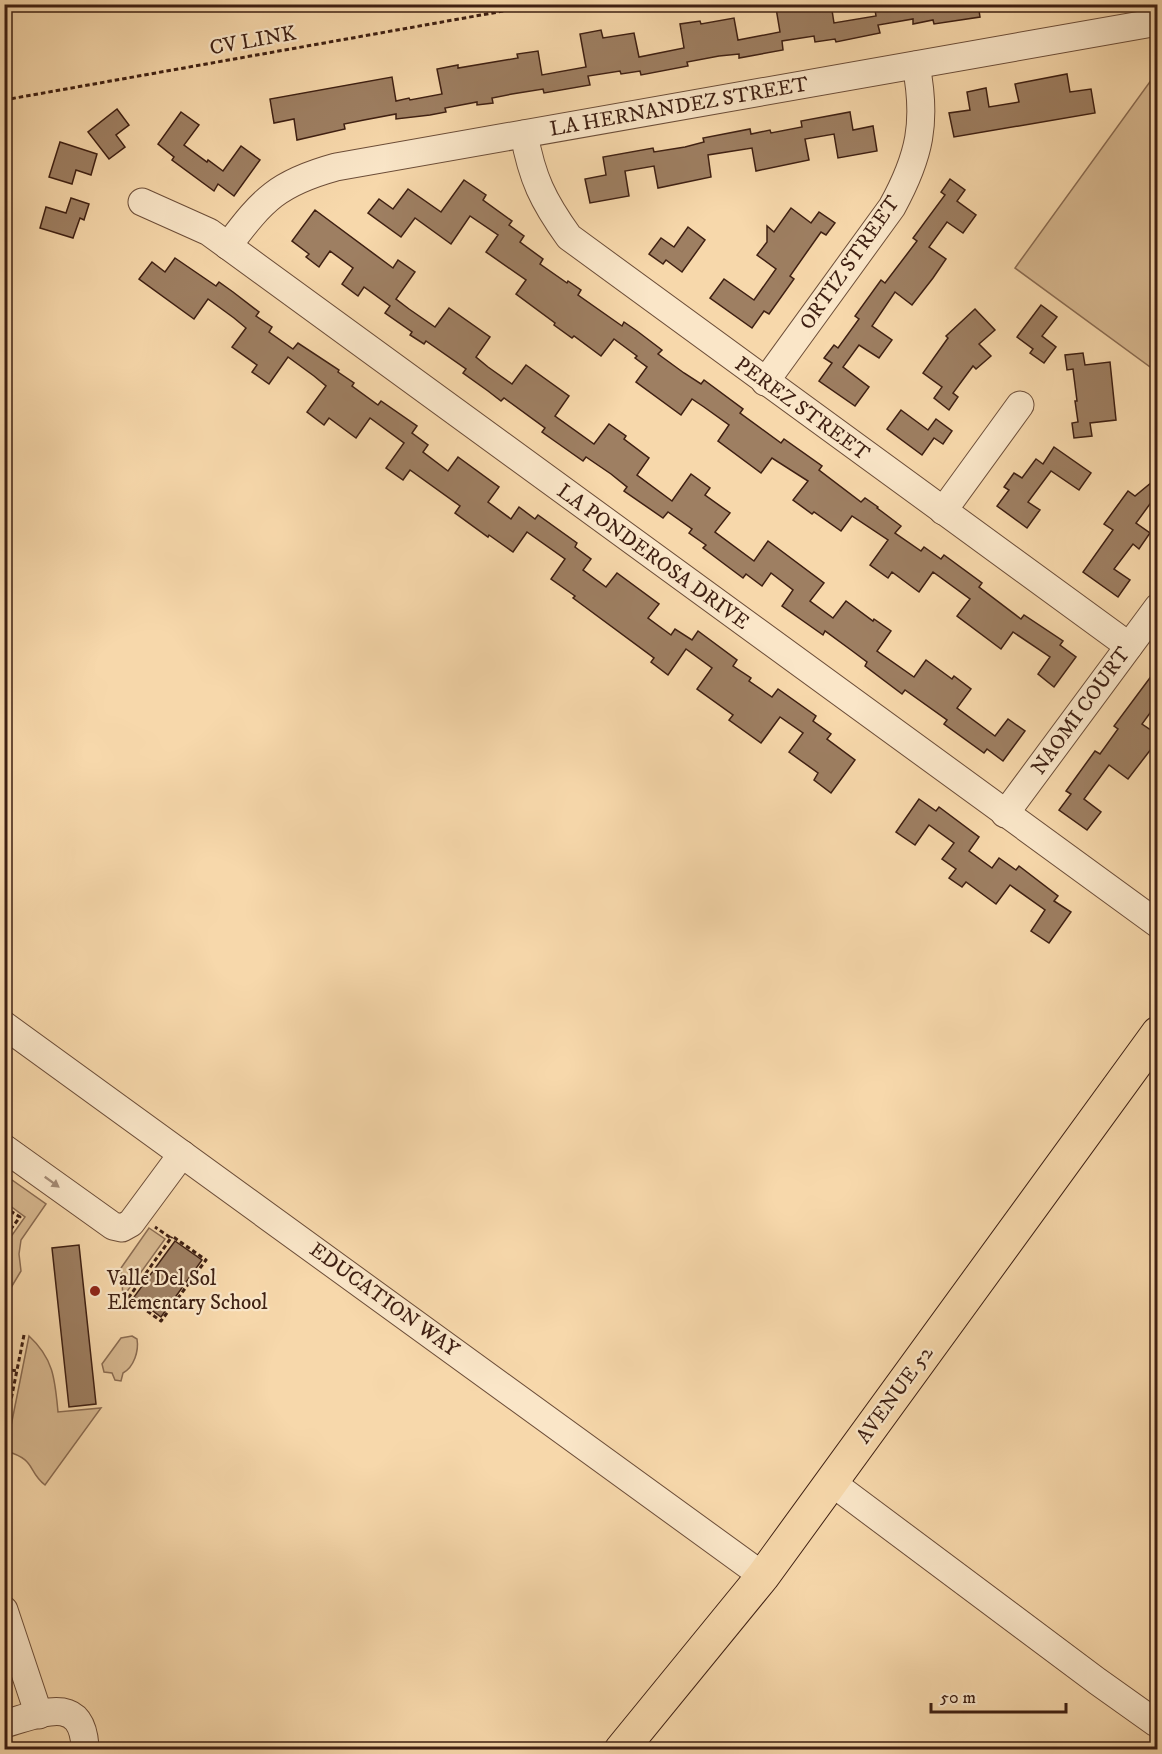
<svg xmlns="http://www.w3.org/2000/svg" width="1162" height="1754" font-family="'IM FELL DW Pica',serif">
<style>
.green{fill:#d8b991;stroke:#8b6c52;stroke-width:1.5}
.building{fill:#9e7f62;stroke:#3e1f12;stroke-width:1.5}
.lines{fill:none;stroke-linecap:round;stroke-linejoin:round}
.minor-casing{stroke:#6c4d38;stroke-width:29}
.major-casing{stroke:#3e1f12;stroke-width:35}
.path{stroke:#3e1f12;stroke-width:3;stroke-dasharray:4.5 3;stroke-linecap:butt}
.minor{stroke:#fae6c8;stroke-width:27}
.major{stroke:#f7d8ab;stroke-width:33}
.oneway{fill:#a58c76}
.poi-dot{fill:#8f2418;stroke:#fae6c8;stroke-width:2}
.labels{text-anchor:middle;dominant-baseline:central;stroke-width:4.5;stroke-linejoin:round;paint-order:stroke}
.street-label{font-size:21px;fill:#3e1f12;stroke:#fae6c8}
.poi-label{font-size:21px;fill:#3e1f12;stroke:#fae6c8;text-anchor:start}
</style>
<rect width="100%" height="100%" fill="#f7d8ab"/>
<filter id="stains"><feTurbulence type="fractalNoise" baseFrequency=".00333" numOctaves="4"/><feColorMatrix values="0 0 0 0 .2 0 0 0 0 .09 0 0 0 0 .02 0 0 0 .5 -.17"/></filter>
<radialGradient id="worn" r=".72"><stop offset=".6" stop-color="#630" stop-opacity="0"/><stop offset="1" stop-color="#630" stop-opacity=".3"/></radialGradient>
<g class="green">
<path d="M1157,72V372L1015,268Z"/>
<path d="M5,1175L46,1204L21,1240L19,1254L21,1271L9,1291L5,1287V1245L25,1217L5,1202Z"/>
<path d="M149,1228L165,1239L123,1297L121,1268Z"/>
<path d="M29,1336C54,1359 55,1380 58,1412L101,1408L45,1485C27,1471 37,1460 6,1451Z"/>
<path d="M132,1336L137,1339C139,1351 134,1367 123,1373L121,1381L115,1380L112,1373L104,1372L102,1364L121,1338Z"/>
</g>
<g class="building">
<path d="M794,4H831L834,23L876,16L874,4H978L980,17L934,24L933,20L913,24V19L878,25L880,33L836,42L835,39L815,42L814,36L782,41L783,50L739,58V54L719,56L687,62L688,66L641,75L640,71L621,74L620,71L588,76L590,85L544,93L543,89L512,94L492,98L493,103L477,105V102L445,108L446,112L430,115L396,119V114L364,120L344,124L345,129L297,140L294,119L274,123L270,99L392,77L396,101L409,98L410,100L442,94L437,69L458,65V68L518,58L517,54L538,51L542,75L586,67L580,34L601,30L603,38L634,33L639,57L684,48L680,24L700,21L701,24L734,18L738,40L780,32L776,8Z"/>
<path d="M1067,74L1070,92L1091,89L1095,113L954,137L949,113L970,110L967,92L986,88L989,107L1019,102L1015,84Z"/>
<path d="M117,109L129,125L116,135L125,147L109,159L88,132Z"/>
<path d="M181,112L199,125L184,145L207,162L208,160L223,171L241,146L260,160L234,196L218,184L214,191L172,160L174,157L158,144Z"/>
<path d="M850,112L853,130L873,126L877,151L838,158L834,134L805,139L809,160L756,171L752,148L708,155L711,177L658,188L654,166L625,171L629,196L590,203L585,179L606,175L603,157L653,148L654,152L685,147L704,142L703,138L750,129L751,134L770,130L771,133L802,127L801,121Z"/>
<path d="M60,142L97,154L91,175L76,170L72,184L49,177Z"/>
<path d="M950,179L965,190L957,201L976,215L963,233L947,222L929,247L946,259L933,278L912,305L895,292L872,326L892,340L879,358L859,345L843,367L869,387L855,406L819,381L832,363L824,358L834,345L838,348L859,319L855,316L881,280L885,283L917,241L913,238L945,195L941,192Z"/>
<path d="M464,180L486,195L483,200L512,221L509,225L524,236L520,242L543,259L540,264L567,283L568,281L581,290L578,295L622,326L624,322L637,331L662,350L658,354L684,373L701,384L704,380L743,409L740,413L781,443L784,439L822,466L819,470L861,502L865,498L878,507L877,508L901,526L895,533L921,551L924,547L941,559L944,555L982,583L979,587L1021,619L1024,615L1063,641L1060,645L1076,657L1054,687L1038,674L1050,657L1013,632L1001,649L957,616L970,599L933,572L919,592L892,572L888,578L870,565L888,540L852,516L841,531L814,512L812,514L793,500L808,481L772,458L761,473L718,441L729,425L704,407L692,399L681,415L636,382L647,367L635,358L637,356L614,339L601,356L574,336L572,338L554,325L555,323L516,294L526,280L486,252L498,235L470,216L451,244L415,218L401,237L368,213L379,199L393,209L408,189L441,212Z"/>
<path d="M71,198L89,204L84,220L80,218L73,238L40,228L46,207L66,213Z"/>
<path d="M791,208L811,223L819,212L835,223L826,235L821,232L790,276L794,279L769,314L764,311L752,328L710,298L724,279L754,300L776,269L757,255L767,242V226L774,232Z"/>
<path d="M315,210L393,268L398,260L415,272L396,299L409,309L435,327L449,308L490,337L476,357L488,367L512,384L526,365L569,396L555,416L594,444L609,424L626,436L624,439L649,458L637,475L672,501L691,474L710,488L705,495L730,513L715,532L754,561L768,541L824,583L810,601L833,618L846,601L873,621L874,619L891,631L877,651L914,677L926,660L952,679L954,676L971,689L957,708L995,736L1008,719L1025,731L1003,761L987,749L984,753L944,724L947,720L905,690L902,694L865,666L867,662L851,650L825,631L823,635L782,606L793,590L771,573L762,586L746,574L743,578L703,548L706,545L689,533L692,529L668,512L663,518L624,491L627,487L611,474L586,457L583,461L556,442L542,432L545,428L504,398L501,401L488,391L463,373L466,369L426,341L424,344L410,335L412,332L385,313L390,306L364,287L358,296L342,284L353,268L330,251L319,267L306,257L309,254L292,241Z"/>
<path d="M688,227L705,240L682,272L666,260L663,264L649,254L661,238L674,247Z"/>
<path d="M175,258L216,286L219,282L233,292L259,312L256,316L272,327L269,332L293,349L298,343L339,370L338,372L354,383L352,386L378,405L381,401L417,426L412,433L428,445L423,452L448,471L458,457L499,487L488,502L511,519L519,507L535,519L538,515L577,543L575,547L591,559L583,570L606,587L617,573L659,604L648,618L671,635L675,629L692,640L698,631L737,660L733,666L751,678L749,681L772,697L778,689L816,716L813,721L831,734L827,739L855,760L831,793L814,780L818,773L789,752L803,733L780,717L761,743L729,720L733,715L697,689L712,668L686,649L668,675L651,662L654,658L573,598L575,596L551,579L565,559L527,532L513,552L489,535L488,537L455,513L460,506L410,470L403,480L386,468L404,443L370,418L356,438L329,418L324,425L307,412L326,386L314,376L288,357L269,384L252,372L257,365L232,347L246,328L234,318L208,299L194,319L139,279L152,262L165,272Z"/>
<path d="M1041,305L1057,317L1042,336L1056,347L1044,363L1030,353L1033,349L1017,337Z"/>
<path d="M975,309L995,330L979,344L991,356L976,369L973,366L953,393L958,397L949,410L934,398L942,387L923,373L948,338L946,336Z"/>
<path d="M1083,353L1085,365L1110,362L1116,420L1090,423L1092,436L1074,438L1072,423L1078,422L1075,401H1077L1073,369L1067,370L1065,355Z"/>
<path d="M901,410L928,430L936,419L952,431L943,444L934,438L922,455L887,429Z"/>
<path d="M1054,447L1091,473L1079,490L1051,471L1028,502L1040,510L1027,528L997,506L1009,490L1004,487L1014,473L1022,478L1036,459L1043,464Z"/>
<path d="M1158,477V493L1136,523L1150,533L1139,549L1133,544L1114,569L1130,580L1118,597L1083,572L1113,530L1104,524L1128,491L1135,496Z"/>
<path d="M1158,667V702L1142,724L1158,735V740L1128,779L1109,765L1084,799L1101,812L1087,830L1059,810L1071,794L1066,791L1095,751L1100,754L1118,729L1114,726Z"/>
<path d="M919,799L936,811L939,807L979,837L969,851L992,868L999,858L1016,870L1019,866L1058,896L1054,901L1071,912L1049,943L1031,931L1045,910L1010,885L996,904L966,882L962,887L949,878L956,869L942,859L954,843L929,825L915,845L896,832Z"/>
<path d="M175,1241L202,1260L161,1317L134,1297Z"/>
<path d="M79,1245L96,1404L69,1407L52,1248Z"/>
</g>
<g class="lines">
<defs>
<g id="minor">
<path d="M524,134C532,178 543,201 569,237L1129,646"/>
<path d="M142,202L209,232L1158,924"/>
<path d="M228,246C263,199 278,183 336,167L1158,22"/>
<path d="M765,382L892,207C920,156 927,122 916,65"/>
<path d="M943,511L1020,405"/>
<path d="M1005,814L1158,607"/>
<path d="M4,1025L763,1576"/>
<path d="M4,1148L113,1226L122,1228L131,1223L182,1154"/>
<path d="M831,1482L1097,1681L1156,1723L1158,1721"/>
<path d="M4,1610L39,1715"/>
<path d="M4,1724C38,1715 81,1692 85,1746L82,1750"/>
</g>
<path id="major" d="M621,1750L763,1576L1158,1033"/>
</defs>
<use href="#minor" class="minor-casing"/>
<use href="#major" class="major-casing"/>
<g class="path">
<path d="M4,100L543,4"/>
<path d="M4,1207L20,1217L4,1238"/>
<path d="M4,1292L9,1295"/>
<path d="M129,1298L161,1321L206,1260L172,1236L171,1238"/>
<path d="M124,1304L171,1238L155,1227"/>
<path d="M4,1369L17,1371"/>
<path d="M4,1435L24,1335"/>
</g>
<use href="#minor" class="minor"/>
<use href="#major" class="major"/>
</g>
<defs><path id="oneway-solid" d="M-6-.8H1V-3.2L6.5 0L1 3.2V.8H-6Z" transform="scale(1.5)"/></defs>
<use class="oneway" href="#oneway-solid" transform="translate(52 1182) rotate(36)"/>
<circle class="poi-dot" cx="95" cy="1291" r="6"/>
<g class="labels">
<g class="street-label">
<text transform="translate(253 41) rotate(-10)">CV LINK</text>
<text transform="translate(679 107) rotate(-10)">LA HERNANDEZ STREET</text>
<text transform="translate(850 263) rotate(-55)">ORTIZ STREET</text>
<text transform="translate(802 409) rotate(36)">PEREZ STREET</text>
<text transform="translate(653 557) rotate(36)">LA PONDEROSA DRIVE</text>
<text transform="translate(1081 711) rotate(-54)">NAOMI COURT</text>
<text transform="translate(384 1300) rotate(36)">EDUCATION WAY</text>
<text transform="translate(895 1395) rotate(-54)">AVENUE 52</text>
</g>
<g class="poi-label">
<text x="107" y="1279">Valle Del Sol<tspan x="107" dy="24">Elementary School</tspan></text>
</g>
</g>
<rect width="1162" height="1754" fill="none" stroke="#f7d8ab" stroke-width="24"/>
<rect x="6" y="6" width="1150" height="1742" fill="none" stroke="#3e1f12" stroke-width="3"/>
<rect x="12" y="12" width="1138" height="1730" fill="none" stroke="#3e1f12" stroke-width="1.5"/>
<path d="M931 1703v9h135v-9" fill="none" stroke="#3e1f12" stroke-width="3"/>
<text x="940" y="1703" font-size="18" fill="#3e1f12" stroke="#fae6c8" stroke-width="4.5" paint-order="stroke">50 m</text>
<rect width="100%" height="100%" filter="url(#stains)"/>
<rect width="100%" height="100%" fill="url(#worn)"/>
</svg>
